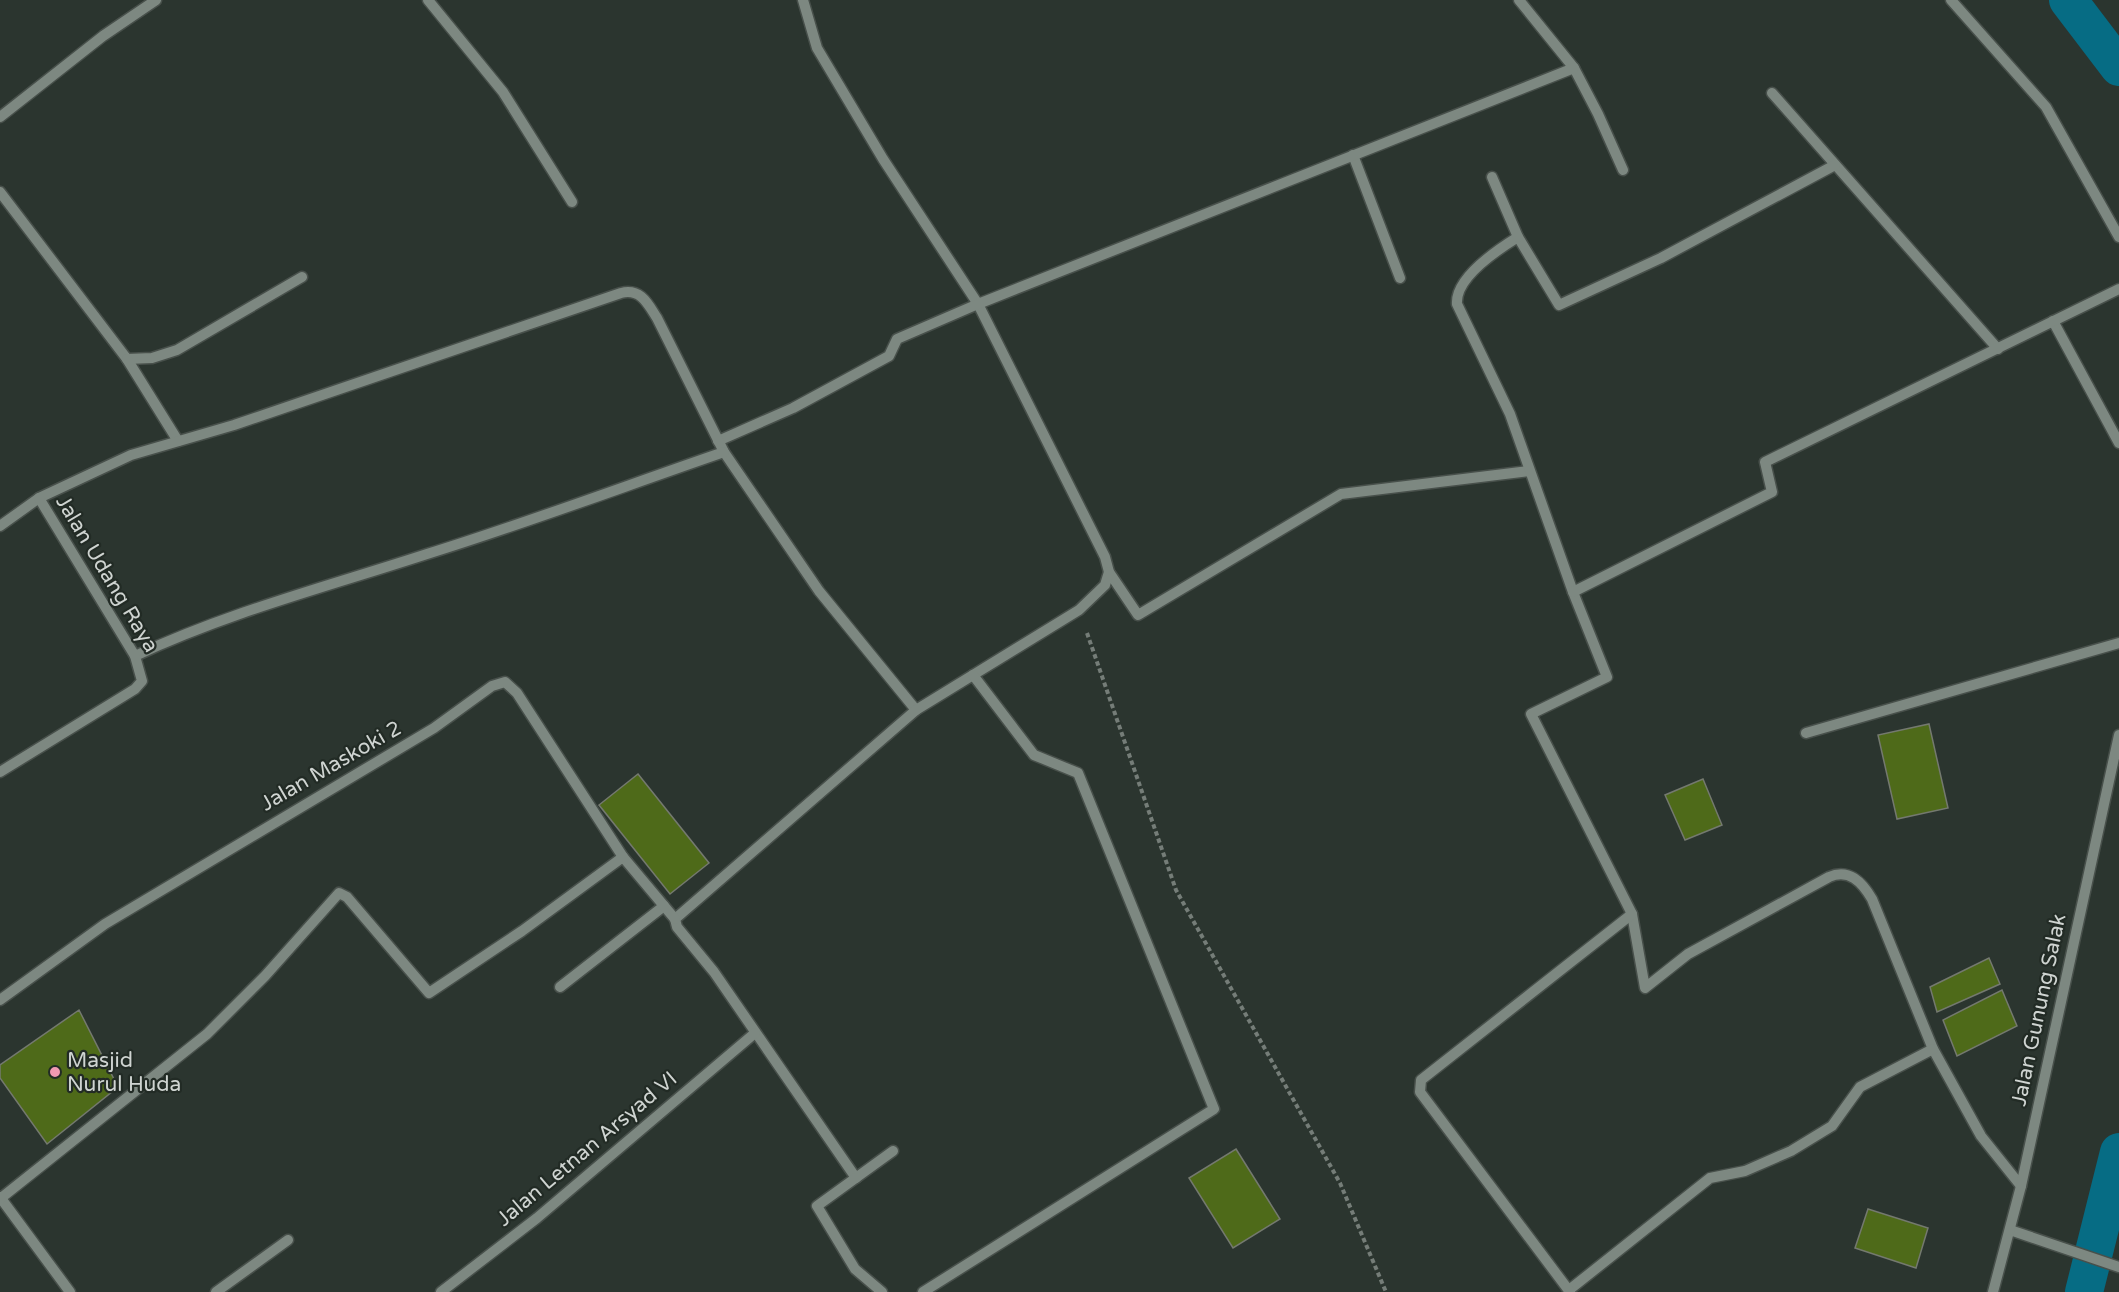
<svg xmlns="http://www.w3.org/2000/svg" width="2119" height="1292" font-family="'Varela Round',sans-serif">
<style>
.lines{fill:none;stroke-linecap:round;stroke-linejoin:round}
.canal{stroke:#066c84;stroke-width:38}
.building{fill:#4e6a19;stroke:#74796f;stroke-width:1.5}
.minor-casing{stroke:#48504b;stroke-width:13}
.path{stroke:#757d78;stroke-width:4;stroke-dasharray:4.5 3;stroke-linecap:butt}
.minor{stroke:#7d8881;stroke-width:10}
.poi-dot{fill:#f19ab2;stroke:#222b25;stroke-width:2}
.labels{text-anchor:middle;dominant-baseline:central;stroke-width:4.5;stroke-linejoin:round;paint-order:stroke}
.street-label{font-size:21px;fill:#cfd4d1;stroke:#222b25}
.poi-label{font-size:21px;fill:#cfd4d1;stroke:#222b25;text-anchor:start}
</style>
<rect width="100%" height="100%" fill="#2b352f"/>
<g class="lines">
<g class="canal">
<path d="M2068,0L2119,67"/>
<path d="M2084,1292L2119,1152"/>
</g>
</g>
<g class="building">
<path d="M1929,724L1948,808L1897,819L1878,735Z"/>
<path d="M638,774L709,863L670,894L599,805Z"/>
<path d="M1703,779L1722,825L1685,840L1665,795Z"/>
<path d="M1989,958L2000,984L1937,1012L1930,987Z"/>
<path d="M2002,990L2017,1026L1957,1056L1943,1020Z"/>
<path d="M79,1010L118,1087L47,1144L0,1078V1065Z"/>
<path d="M1236,1149L1280,1219L1233,1248L1189,1178Z"/>
<path d="M1868,1209L1928,1228L1916,1268L1855,1248Z"/>
</g>
<g class="lines">
<defs>
<g id="minor">
<path d="M428,0L503,92L572,202"/>
<path d="M803,0L817,48L883,159L978,304L1105,557L1109,572L1138,615L1341,494L1529,471"/>
<path d="M1519,0L1574,68L1598,114L1623,170"/>
<path d="M1951,0L2046,107L2119,237"/>
<path d="M1772,93L1998,349"/>
<path d="M0,117L103,36L156,0"/>
<path d="M1353,155L1400,278"/>
<path d="M1835,165L1661,258L1559,305L1518,237C1497,250 1455,278 1457,304L1510,414L1573,592L1607,677L1531,714L1632,914L1645,988L1688,954L1829,877C1849,868 1862,882 1872,899L1933,1049L1981,1136L2021,1186"/>
<path d="M1492,177L1518,237"/>
<path d="M0,192L127,359L152,358L177,350L302,277"/>
<path d="M2053,321L2119,443"/>
<path d="M127,359L178,441"/>
<path d="M718,441L793,408L889,356L897,339L978,304L1574,68"/>
<path d="M0,526L39,498L131,455L234,425L621,293C641,288 648,304 657,318L724,452L819,591L916,710"/>
<path d="M1573,592L1772,492L1765,462L2119,289"/>
<path d="M135,656C229,612 329,586 427,554C527,523 625,486 724,452"/>
<path d="M1806,733L2119,643"/>
<path d="M0,772L135,689L142,681L135,656L39,498"/>
<path d="M560,987L664,906"/>
<path d="M0,1000L105,924L434,728L492,686L505,682L517,693L623,857"/>
<path d="M856,1178L714,972L677,927L675,919L916,710L1079,610L1105,585L1109,572"/>
<path d="M0,1197L70,1292"/>
<path d="M1,1198L207,1034L265,976L339,893L347,897L429,993L522,931L623,857L675,919"/>
<path d="M2010,1230L2119,1267"/>
<path d="M1569,1290L1710,1178L1745,1171L1791,1151L1832,1126L1860,1087L1933,1049"/>
<path d="M216,1292L288,1240"/>
<path d="M441,1292L537,1218L755,1033"/>
<path d="M882,1292L855,1269L817,1206L893,1151"/>
<path d="M923,1292L1214,1109L1078,773L1034,755L973,675"/>
<path d="M1570,1292L1420,1092L1421,1080L1632,914"/>
<path d="M1993,1292L2021,1186L2119,735"/>
</g>
</defs>
<use href="#minor" class="minor-casing"/>
<path class="path" d="M1087,633L1176,890L1340,1183L1386,1292"/>
<use href="#minor" class="minor"/>
</g>
<circle class="poi-dot" cx="55" cy="1072" r="6"/>
<g class="labels">
<g class="street-label">
<text transform="translate(107 574) rotate(59)">Jalan Udang Raya</text>
<text transform="translate(331 766) rotate(-30)">Jalan Maskoki 2</text>
<text transform="translate(2039 1010) rotate(-78)">Jalan Gunung Salak</text>
<text transform="translate(587 1149) rotate(-40)">Jalan Letnan Arsyad VI</text>
</g>
<g class="poi-label">
<text x="67" y="1060">Masjid<tspan x="67" dy="24">Nurul Huda</tspan></text>
</g>
</g>
</svg>
